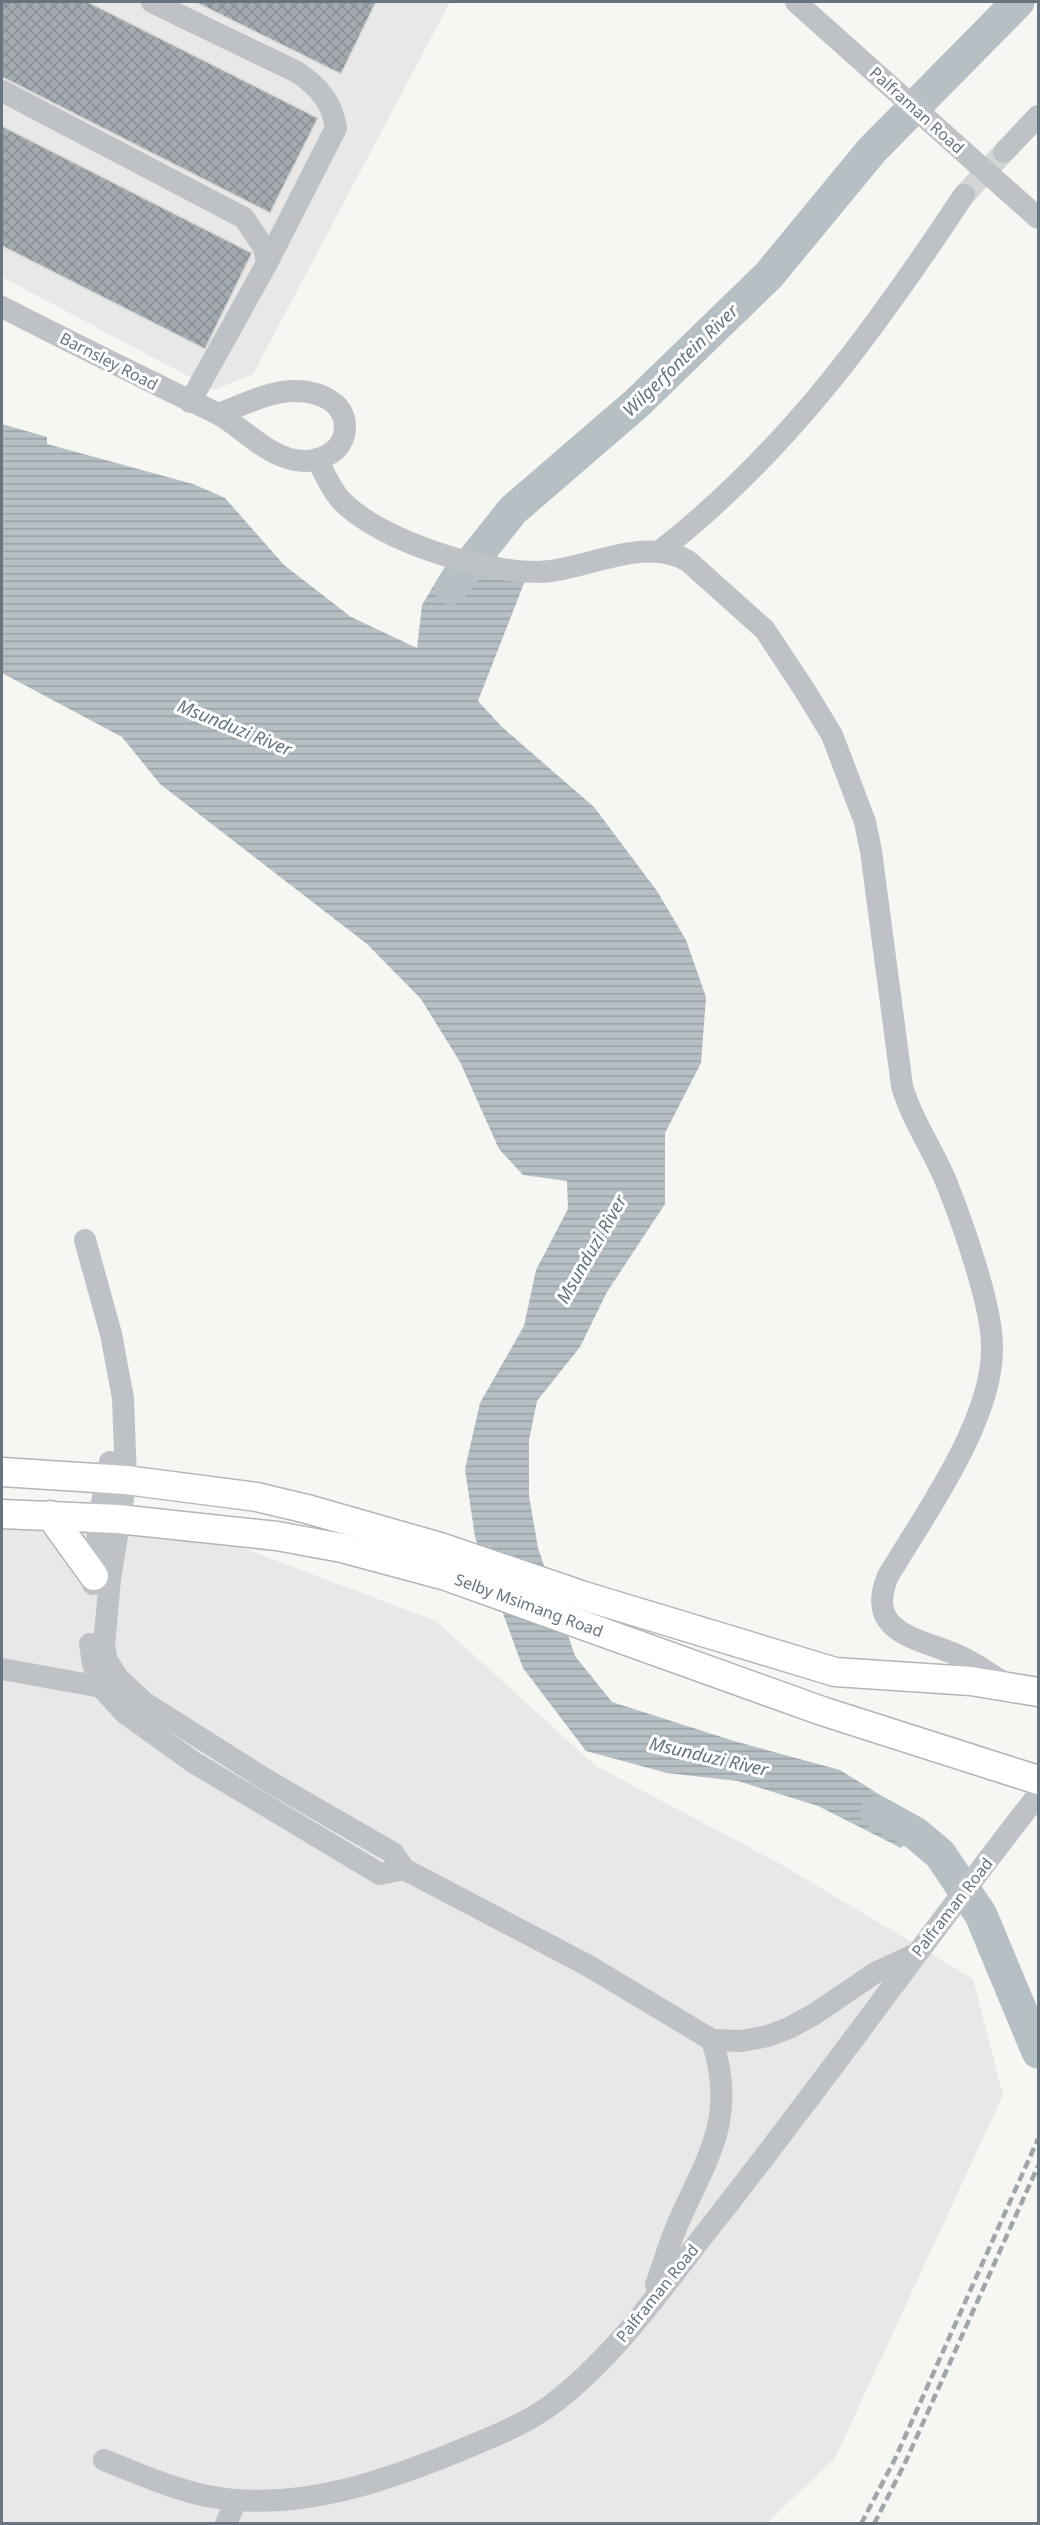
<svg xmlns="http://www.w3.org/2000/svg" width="1040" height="2525" font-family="'Noto Sans',sans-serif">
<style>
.built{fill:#e7e8e7}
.water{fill:url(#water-rules)}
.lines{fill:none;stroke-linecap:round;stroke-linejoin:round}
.river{stroke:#b6bfc4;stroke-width:33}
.building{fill:url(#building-cross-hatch);stroke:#d7d8d6;stroke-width:1.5}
.minor-tunnel{stroke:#d2d6d6;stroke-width:22;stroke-dasharray:22 11;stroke-linecap:butt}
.major-casing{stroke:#b2b5b9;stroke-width:31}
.minor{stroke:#bec1c5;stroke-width:22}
.major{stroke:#fff;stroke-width:28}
.rail{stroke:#a0a5aa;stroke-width:4.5;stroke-dasharray:9 4.5;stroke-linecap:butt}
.labels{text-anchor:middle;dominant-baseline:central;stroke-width:6;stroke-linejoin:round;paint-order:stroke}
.street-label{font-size:16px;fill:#687581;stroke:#fff}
.water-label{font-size:18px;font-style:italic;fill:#64757d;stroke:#fff}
</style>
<defs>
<pattern id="water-rules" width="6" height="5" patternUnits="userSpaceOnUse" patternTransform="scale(1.5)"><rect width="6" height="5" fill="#b6bfc4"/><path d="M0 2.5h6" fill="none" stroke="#98a0a5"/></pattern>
<pattern id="building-cross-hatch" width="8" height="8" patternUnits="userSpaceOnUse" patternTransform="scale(1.5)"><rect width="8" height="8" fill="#a3aab0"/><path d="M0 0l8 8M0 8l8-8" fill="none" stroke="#898f95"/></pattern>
</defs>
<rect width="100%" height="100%" fill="#f6f6f3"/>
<g class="built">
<path d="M2,2H450L253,374L214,390L2,277Z"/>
<path d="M2,1528H190L436,1621L596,1766L784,1866L973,1979L1003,2095L835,2458L767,2523H2Z"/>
</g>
<path class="water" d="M2,424L47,437V444L193,484L225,498L284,565L351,617L417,648L422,605L449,560L526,578L478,701L502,727L594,807L657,891L686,940L706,997L701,1063L665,1133V1204L607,1292L580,1347L537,1401L529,1440V1496L538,1548L575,1656L612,1702L734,1741L840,1770L925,1823L901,1848L818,1806L738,1781L667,1773L586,1751L523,1668L475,1537L465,1469L480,1403L524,1326L536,1270L568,1209L567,1181L523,1175L499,1149L460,1062L421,999L367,944L160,784L122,737L2,673Z"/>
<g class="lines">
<g class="river">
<path d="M451,588L513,510L636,404L769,275L872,150L1018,2"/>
<path d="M877,1812L915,1833L940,1854L981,1915L1038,2052"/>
</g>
</g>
<g class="building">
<path d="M2,2H88L318,118L270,213L2,77Z"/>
<path d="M195,2H376L341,74Z"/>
<path d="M2,126L252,253L205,349L2,246Z"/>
</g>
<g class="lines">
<path class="minor-tunnel" d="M964,195L1004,152"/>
<defs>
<g id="major">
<path d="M2,1472L126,1480L257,1497L307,1509L440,1547L584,1596L835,1672L971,1681L1038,1692"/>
<path d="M2,1514L118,1519L277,1536L342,1548L446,1576L822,1711L1038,1780"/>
<path d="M50,1515L94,1576"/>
</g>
</defs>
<use href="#major" class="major-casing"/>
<g class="minor">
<path d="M152,2L297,72C319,87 332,102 336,128L267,263L190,402"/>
<path d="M796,2L1038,218"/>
<path d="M2,91L244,218L264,248L267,263"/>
<path d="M1004,152L1038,116"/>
<path d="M2,307C54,334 107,360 160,386C179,396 199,404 218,414C243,428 266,455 295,460C317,464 345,453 345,427C345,400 315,390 292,391C267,392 241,406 218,414"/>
<path d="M317,459C324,472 330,488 340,499C377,541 496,578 551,571C596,565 646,537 688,561L765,630L804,689L832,735L865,822L871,851L902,1086C912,1121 934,1151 947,1184C963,1224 992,1306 992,1346C994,1419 925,1514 888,1576C864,1633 918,1638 957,1655C973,1661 989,1674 1005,1683"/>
<path d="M660,551C789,450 875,329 964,195"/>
<path d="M85,1240L111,1334L123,1398L126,1480L110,1579L104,1645L107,1661L118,1678L145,1703L270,1782L393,1853L404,1869L587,1965L712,2040L742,2041L768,2036L789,2028L813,2015L875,1973L914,1955"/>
<path d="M93,1584L99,1518L110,1462"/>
<path d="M90,1644L93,1664L101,1687L125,1713L193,1762L380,1874L404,1869"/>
<path d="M2,1669L101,1687"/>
<path d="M656,2285C663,2266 668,2247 676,2228C706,2158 738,2120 712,2040"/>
<path d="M104,2460C147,2477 189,2497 236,2500C315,2506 390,2479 461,2450C492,2437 524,2425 551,2405C618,2355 666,2282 718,2217C827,2078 929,1934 1038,1795"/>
<path d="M226,2524L236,2500"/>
</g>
<use href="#major" class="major"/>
<g class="rail">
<path d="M861,2524L895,2459L1038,2139"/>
<path d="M874,2524L905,2463L1038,2166"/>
</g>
</g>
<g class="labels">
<g class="street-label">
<text transform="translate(917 110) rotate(42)">Palframan Road</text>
<text transform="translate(109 361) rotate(27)">Barnsley Road</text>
<text transform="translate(529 1605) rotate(20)">Selby Msimang Road</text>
<text transform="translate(952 1907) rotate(-52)">Palframan Road</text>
<text transform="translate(657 2293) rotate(-51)">Palframan Road</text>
</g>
<g class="water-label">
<text transform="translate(680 360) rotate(-44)">Wilgerfontein River</text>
<text transform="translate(235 727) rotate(22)">Msunduzi River</text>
<text transform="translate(591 1249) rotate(-60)">Msunduzi River</text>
<text transform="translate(709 1756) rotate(13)">Msunduzi River</text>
</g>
</g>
<rect width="1040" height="2525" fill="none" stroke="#687581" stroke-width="6"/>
</svg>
